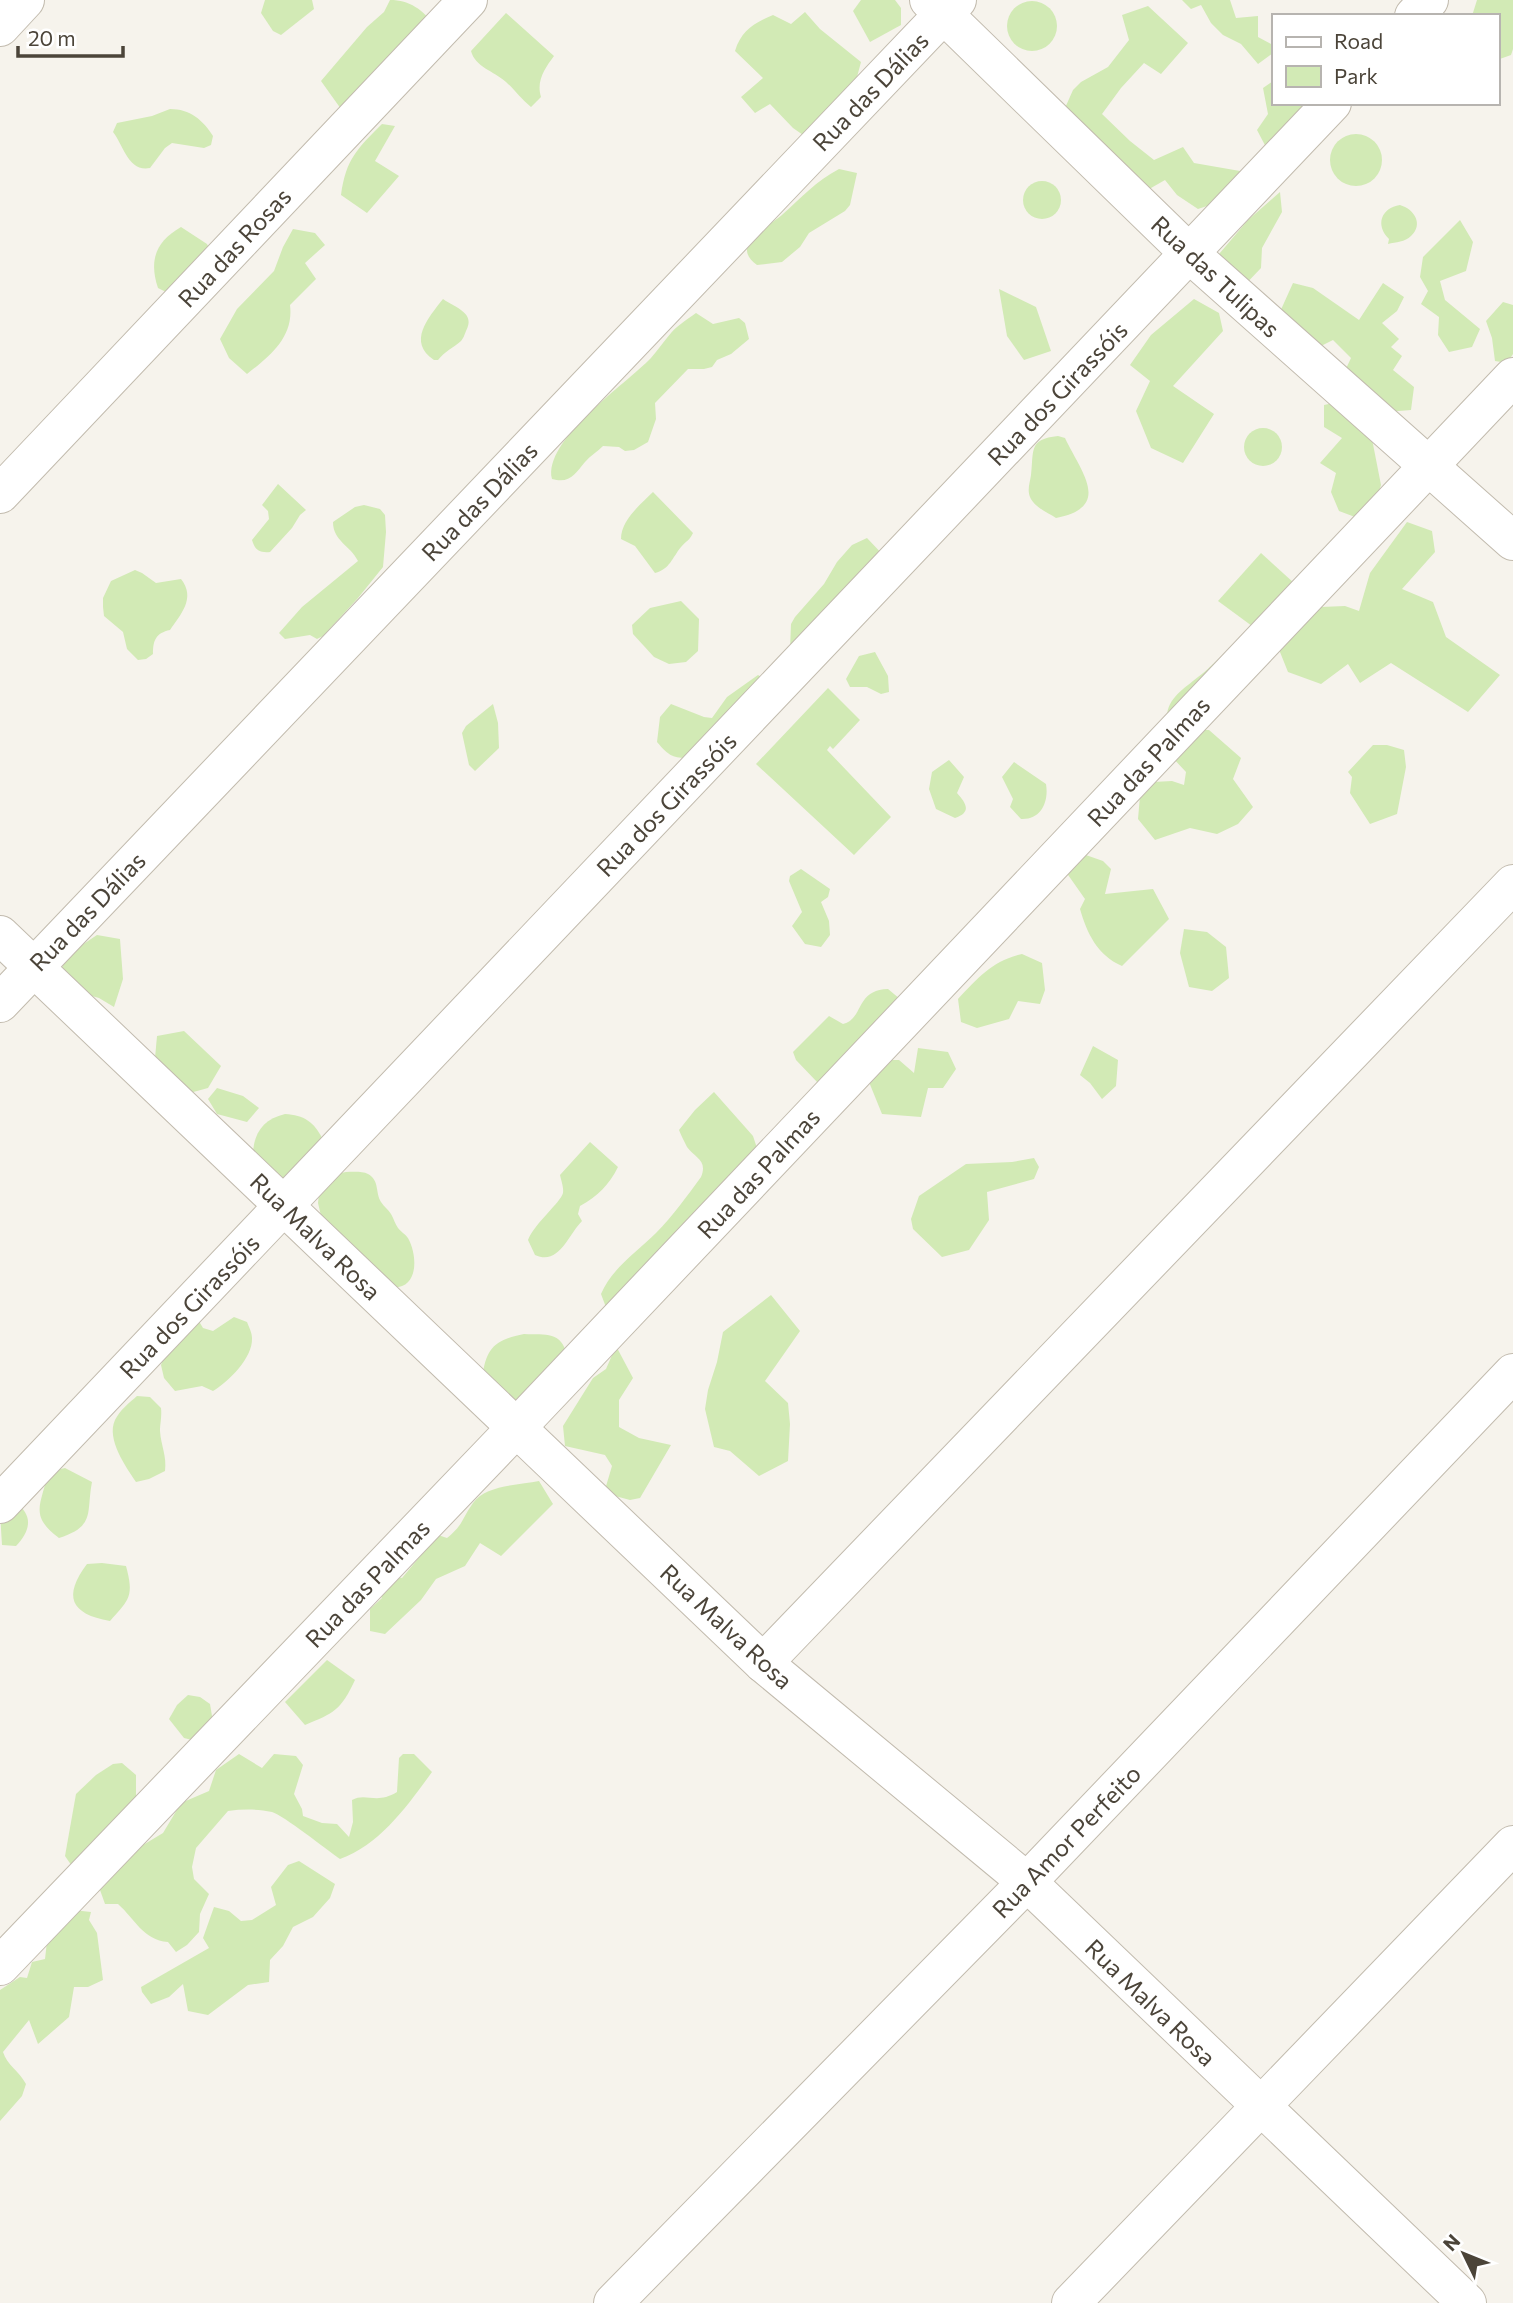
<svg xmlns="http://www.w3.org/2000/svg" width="1513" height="2303" font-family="Commissioner,sans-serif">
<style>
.green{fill:#d2eab5}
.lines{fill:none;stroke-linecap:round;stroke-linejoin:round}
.minor-casing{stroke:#c2bbae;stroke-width:40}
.minor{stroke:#fff;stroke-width:38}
.labels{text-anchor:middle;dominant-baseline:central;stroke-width:5;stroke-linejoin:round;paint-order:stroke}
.street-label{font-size:24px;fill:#4b4439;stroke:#fff}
</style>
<rect width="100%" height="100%" fill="#f6f3ec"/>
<g class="green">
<path d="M265,0H312L314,9L281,35L273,31L261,13Z"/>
<path d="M390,0C410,0 423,10 434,25L346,116L321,81L367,27L384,12Z"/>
<path d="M861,0H895L901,8V25L870,42L853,11Z"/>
<path d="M1182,0H1230L1236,18L1258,16V37L1273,45V53L1258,64L1241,44L1223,35L1211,23L1201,5L1191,9Z"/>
<path d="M1477,0H1513V49L1511,55L1497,60V16H1472Z"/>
<circle cx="1032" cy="26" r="25"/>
<path d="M1148,6L1188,43L1161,74L1144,63L1121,88L1102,114L1130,141L1154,160L1183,147L1194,163L1240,171L1234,197L1198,209L1177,195L1165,180L1144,192L1061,117L1073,90L1081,82L1108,67L1129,40L1122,15Z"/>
<path d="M805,12L820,29L861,62L853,92L806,137L793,128L770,104L755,113L741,97L763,78L735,51C741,31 754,23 773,15L791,24Z"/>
<path d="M506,13L554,56C545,68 536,81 541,97L531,107C521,99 515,90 506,82C494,71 475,67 471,51Z"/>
<path d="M1273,81V103H1319L1268,151L1257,130L1268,114L1263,88Z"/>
<path d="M170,109C190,109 203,120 213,136L211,145L204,148L172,143L165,148L150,168C128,172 124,146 113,132L117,123L152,116Z"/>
<path d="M382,124L395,126L375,161L399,176L367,213L341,195C346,159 357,149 382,124Z"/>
<circle cx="1356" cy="160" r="26"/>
<path d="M839,169L857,173L850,205L845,211L809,233L800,247L782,262L757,265C728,244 770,226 783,214C802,197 816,181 839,169Z"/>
<circle cx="1042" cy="200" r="19"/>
<path d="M1280,192L1282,212L1262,248L1261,268L1241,289L1208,267L1248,220Z"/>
<path d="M1400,205C1414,209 1424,224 1411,236C1405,242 1396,242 1388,244L1389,239C1375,225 1381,208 1400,205Z"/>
<path d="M1460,220L1473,242L1466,271L1440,281L1445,300L1480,329L1472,347L1449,352L1438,335L1439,317L1421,304L1428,291L1420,277L1423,257Z"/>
<path d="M181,227L207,244L211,252L166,292L158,288C149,261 155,242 181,227Z"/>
<path d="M293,229L315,233L325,245L305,263L316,279L290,305C294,337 270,356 247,374L229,358L220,339L237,309L274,271L283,247Z"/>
<path d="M1293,283L1313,288L1359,320L1383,283L1404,297L1397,311L1382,323L1399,339L1391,347L1402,356L1393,370L1414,387L1411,410L1374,413L1342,377L1351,358L1333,340L1309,352L1279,314Z"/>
<path d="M999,289L1036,307L1051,351L1024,360L1007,336Z"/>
<path d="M443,299C456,308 476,313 466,331C464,336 464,337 461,341C453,348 445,351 438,360H434C407,342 428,318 443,299Z"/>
<path d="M1194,299L1219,313L1223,331L1173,386L1214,414L1183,463L1151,448L1136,411L1150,381L1130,365L1151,335Z"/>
<path d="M1503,302L1513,305V354L1507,363L1495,361L1492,338L1486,321Z"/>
<path d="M696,313L713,324L739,318L745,323L749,339L731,354L717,360L712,367L704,369H688L655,403L656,419L648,442L634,450L625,451L619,447L603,446C597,452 590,456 585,462C575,474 570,484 552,479C543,440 626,384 651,358C658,350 664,341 671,333C678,325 688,319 696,313Z"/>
<path d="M1352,399L1372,439L1381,485L1374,507L1363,520L1339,511L1331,492L1336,473L1320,463L1342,438L1324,427V405Z"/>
<circle cx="1263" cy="447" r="19"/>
<path d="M1058,436L1065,438C1081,472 1113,507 1056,518C1047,512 1034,507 1030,497C1027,490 1030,482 1031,475C1034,451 1028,439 1058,436Z"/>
<path d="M278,484L306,510L300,515L292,528L270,552C259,553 255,550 252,540L269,519L268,511L262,505Z"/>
<path d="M653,492L693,533C690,540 686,541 681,547C672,558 670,569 655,573L635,546L621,539C621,520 641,504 653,492Z"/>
<path d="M364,505L380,509L385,515L386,532L383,567L358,598L323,636L317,639L310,635L285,639L279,633L302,607L358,561C350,545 333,541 333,522L355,507Z"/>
<path d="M1407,522L1432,531L1435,552L1402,589L1433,602L1446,637L1500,675L1468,712L1391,663L1360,683L1348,664L1321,684L1288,672L1276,642L1321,607L1345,606L1359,611L1370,573Z"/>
<path d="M867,538L885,557L790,650L791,624L795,617L824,584L837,562L852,545Z"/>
<path d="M1261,553L1294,583L1252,626L1218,601Z"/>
<path d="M135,570L142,573L156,583L181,579C196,598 181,614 170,630C156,633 153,640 153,654L146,659L138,660L127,649L123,632L104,616L103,607V598L111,581Z"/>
<path d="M681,601L699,619L698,651L686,662L669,664L654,657L633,634L632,625L650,608Z"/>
<path d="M875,652L888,676L889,692L881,694L867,687H850L846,679L859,656Z"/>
<path d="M1225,654L1167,717C1167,698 1185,688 1198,677C1208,670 1215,661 1225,654Z"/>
<path d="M758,675L765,679L699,758C676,758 672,760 657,742L660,717L671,704L704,717L712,718L727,697Z"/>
<path d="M828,688L860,720L833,749L830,746L827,750L891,817L854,855L756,764Z"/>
<path d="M493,704L498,723L499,748L475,771L469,765L462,733L466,726Z"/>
<path d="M1183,730H1209L1241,758L1233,779L1253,807L1238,824L1217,834L1190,828L1155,840L1138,819L1140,796L1153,782L1172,781L1184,785L1186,772L1172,757Z"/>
<path d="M1373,745H1387L1404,750L1406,767L1397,814L1370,824L1350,793L1352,777L1348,772Z"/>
<path d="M949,760L964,777L957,793C965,802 973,812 955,818L936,809L929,789L932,772Z"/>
<path d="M1014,762L1046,784C1049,802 1041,820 1021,819L1010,807L1013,799L1002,777Z"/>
<path d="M1083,854L1103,861L1111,869L1105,894L1153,889L1169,919L1122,966C1097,955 1087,933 1080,909L1085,899L1066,872Z"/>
<path d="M801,869L830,889L828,897L821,902L829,921L830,935L821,947L805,944L792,926L802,912L789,881L790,876Z"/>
<path d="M1184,929L1207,932L1226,947L1229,978L1212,991L1189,987L1180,953Z"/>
<path d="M97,935L120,939L123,979L114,1007L99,998L81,993L62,970L64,957Z"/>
<path d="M1022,954L1042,963L1045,990L1040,1004L1018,1001L1009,1019L977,1028L961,1022L958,999C979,977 992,961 1022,954Z"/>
<path d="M888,989L900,999L818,1083L796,1060L793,1052L829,1016L843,1024C864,1019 855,990 888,989Z"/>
<path d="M184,1031L221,1066L208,1088L186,1094L154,1069L157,1036Z"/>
<path d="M1093,1046L1118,1060L1116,1086L1102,1099L1090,1083L1080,1075Z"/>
<path d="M918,1048L948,1052L956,1069L943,1088H928L921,1117L882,1114L869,1082L884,1060H899L914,1073Z"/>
<path d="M217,1088L243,1096L259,1108L247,1122L217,1114L208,1099Z"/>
<path d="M714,1092L753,1136L758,1151L607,1310L601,1294C612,1268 637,1252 656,1233C673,1216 687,1196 701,1177C708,1160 695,1158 687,1147C684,1141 681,1135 679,1130L695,1110Z"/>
<path d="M285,1114C304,1115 314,1122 322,1138L283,1184L253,1153C254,1132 264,1119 285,1114Z"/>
<path d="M590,1142L618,1167C609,1185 598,1196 580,1206L578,1214L582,1221C568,1235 559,1266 535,1255L528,1240C534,1224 561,1202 563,1193C564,1188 561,1180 560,1175Z"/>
<path d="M1034,1158L1039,1167L1034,1179L987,1192L989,1220L969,1250L942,1257L913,1229L911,1219L919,1196L966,1164L1012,1162Z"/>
<path d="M346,1172C353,1172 362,1171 368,1174C380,1181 375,1192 381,1202C384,1207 388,1209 391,1214C394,1219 395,1224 398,1228C402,1233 407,1235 409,1240C418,1258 418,1291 390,1287L322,1220L318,1203L319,1194L336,1174Z"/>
<path d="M771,1295L800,1331L765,1381L788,1403L790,1424L788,1461L759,1476L730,1451L714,1447L705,1409L708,1390L717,1362L723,1332Z"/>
<path d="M234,1317L247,1322C249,1327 252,1333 252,1338C253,1358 228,1382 213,1391L202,1386L175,1391L164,1378L161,1365L178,1323L197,1318L203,1328L213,1331Z"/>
<path d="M524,1334C546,1335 562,1331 567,1356L526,1410L482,1379C486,1348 494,1340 524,1334Z"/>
<path d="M616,1346L633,1378L619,1400V1427L639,1438L671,1445L640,1498L630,1500L604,1493L612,1466L605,1455L565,1446L563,1426L593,1378L606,1369Z"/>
<path d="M137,1396L150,1397L161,1408C162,1416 160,1424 160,1431C161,1446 167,1456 165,1471L149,1479L136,1482C126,1467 106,1439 115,1420C120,1410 129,1403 137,1396Z"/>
<path d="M65,1468L92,1482C86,1513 96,1526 59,1538C28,1515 42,1504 48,1472Z"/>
<path d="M539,1481L553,1504L501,1556L480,1543L465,1566L436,1579L421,1600L385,1634L370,1631V1609L382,1598L376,1589L392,1576L402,1578L438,1535L447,1538C464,1524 461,1520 473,1503C485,1485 519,1485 539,1481Z"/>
<path d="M16,1503C34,1516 30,1531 16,1546L2,1545L0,1512Z"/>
<path d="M102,1563L126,1566C134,1596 130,1599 110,1621C70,1614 63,1596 87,1564Z"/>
<path d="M327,1660L355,1680C341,1710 334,1713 305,1725L285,1702Z"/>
<path d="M188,1695L200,1697L210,1704L213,1722L192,1740L184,1738L169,1719L177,1705Z"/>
<path d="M239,1754L262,1768L274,1754L296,1756L303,1765L294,1794L302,1809L303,1816L322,1823L337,1824L349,1837L353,1822L352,1800C366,1792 376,1805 397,1792L399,1758L403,1754H414L432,1772C408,1805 380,1845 340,1859C327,1850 283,1815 272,1812C258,1809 243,1809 228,1811L196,1848L192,1867L194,1879L209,1894L200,1914L199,1932L187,1945L176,1952L168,1942C143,1940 135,1919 118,1904H105L100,1890L143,1845L163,1833L181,1803L209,1791L216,1770Z"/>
<path d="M122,1763L136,1775V1811L76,1872L65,1856L76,1794L96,1775L113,1764Z"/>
<path d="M299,1861L335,1884L330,1898L313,1917L293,1927L283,1946L270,1960L269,1982L248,1985L208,2015L188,2011L183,1984L169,1997L151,2004L142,1992L141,1987L209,1948L203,1938L214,1907L229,1911L241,1921L252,1920L276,1905L271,1887L288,1865Z"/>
<path d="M73,1910L91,1912L89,1920L97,1933L103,1980L88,1987H74L69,2017L38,2044L29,2020L3,2052C7,2065 19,2071 26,2084L22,2096L0,2121V1990L20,1977L27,1978L32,1962L45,1959L48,1933Z"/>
</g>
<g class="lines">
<defs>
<g id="minor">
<path d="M929,0L1190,254L1513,541"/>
<path d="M1414,16L1429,0"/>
<path d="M0,27L25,0"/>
<path d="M0,494L468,0"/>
<path d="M0,935L763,1663L1027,1882L1467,2303"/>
<path d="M0,1003L957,0"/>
<path d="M0,1504L1332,103"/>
<path d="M763,1663L1513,884"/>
<path d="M0,1966L517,1427L1513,377"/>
<path d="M613,2303L1027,1882L1513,1373"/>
<path d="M1071,2303L1513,1845"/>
</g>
</defs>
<use href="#minor" class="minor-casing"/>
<use href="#minor" class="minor"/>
</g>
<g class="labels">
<g class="street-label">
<text transform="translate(870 91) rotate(-46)">Rua das Dálias</text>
<text transform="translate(234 247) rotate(-47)">Rua das Rosas</text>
<text transform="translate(1216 276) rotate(43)">Rua das Tulipas</text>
<text transform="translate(1057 393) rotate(-46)">Rua dos Girassóis</text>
<text transform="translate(479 501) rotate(-46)">Rua das Dálias</text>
<text transform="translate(1148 761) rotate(-47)">Rua das Palmas</text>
<text transform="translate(666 804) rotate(-46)">Rua dos Girassóis</text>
<text transform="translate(87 911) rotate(-46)">Rua das Dálias</text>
<text transform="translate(758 1173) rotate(-47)">Rua das Palmas</text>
<text transform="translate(316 1236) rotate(44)">Rua Malva Rosa</text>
<text transform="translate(189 1306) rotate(-46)">Rua dos Girassóis</text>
<text transform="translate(367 1583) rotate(-46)">Rua das Palmas</text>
<text transform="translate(727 1626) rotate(43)">Rua Malva Rosa</text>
<text transform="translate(1066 1841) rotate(-46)">Rua Amor Perfeito</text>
<text transform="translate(1151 2002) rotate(44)">Rua Malva Rosa</text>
</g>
</g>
<rect x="1272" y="14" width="228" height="91" fill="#ffffff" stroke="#b7b4b0" stroke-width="2"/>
<rect x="1286" y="37" width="35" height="10" fill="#ffffff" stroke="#b7b4b0" stroke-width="2"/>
<text x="1334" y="49" font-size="21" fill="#4b4439">Road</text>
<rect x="1286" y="66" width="35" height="21" fill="#d2eab5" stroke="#b7b4b0" stroke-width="2"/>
<text x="1334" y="84" font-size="21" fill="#4b4439">Park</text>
<g transform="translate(1464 2254) rotate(313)" stroke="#ffffff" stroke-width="5" paint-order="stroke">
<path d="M0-5L12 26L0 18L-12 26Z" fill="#4b4439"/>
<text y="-10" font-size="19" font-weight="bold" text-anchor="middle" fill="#4b4439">N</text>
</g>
<path d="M18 46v10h105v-10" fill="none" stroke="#4b4439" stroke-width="3.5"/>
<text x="28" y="46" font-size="21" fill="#4b4439" stroke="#ffffff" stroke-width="5" paint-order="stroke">20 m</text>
</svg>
